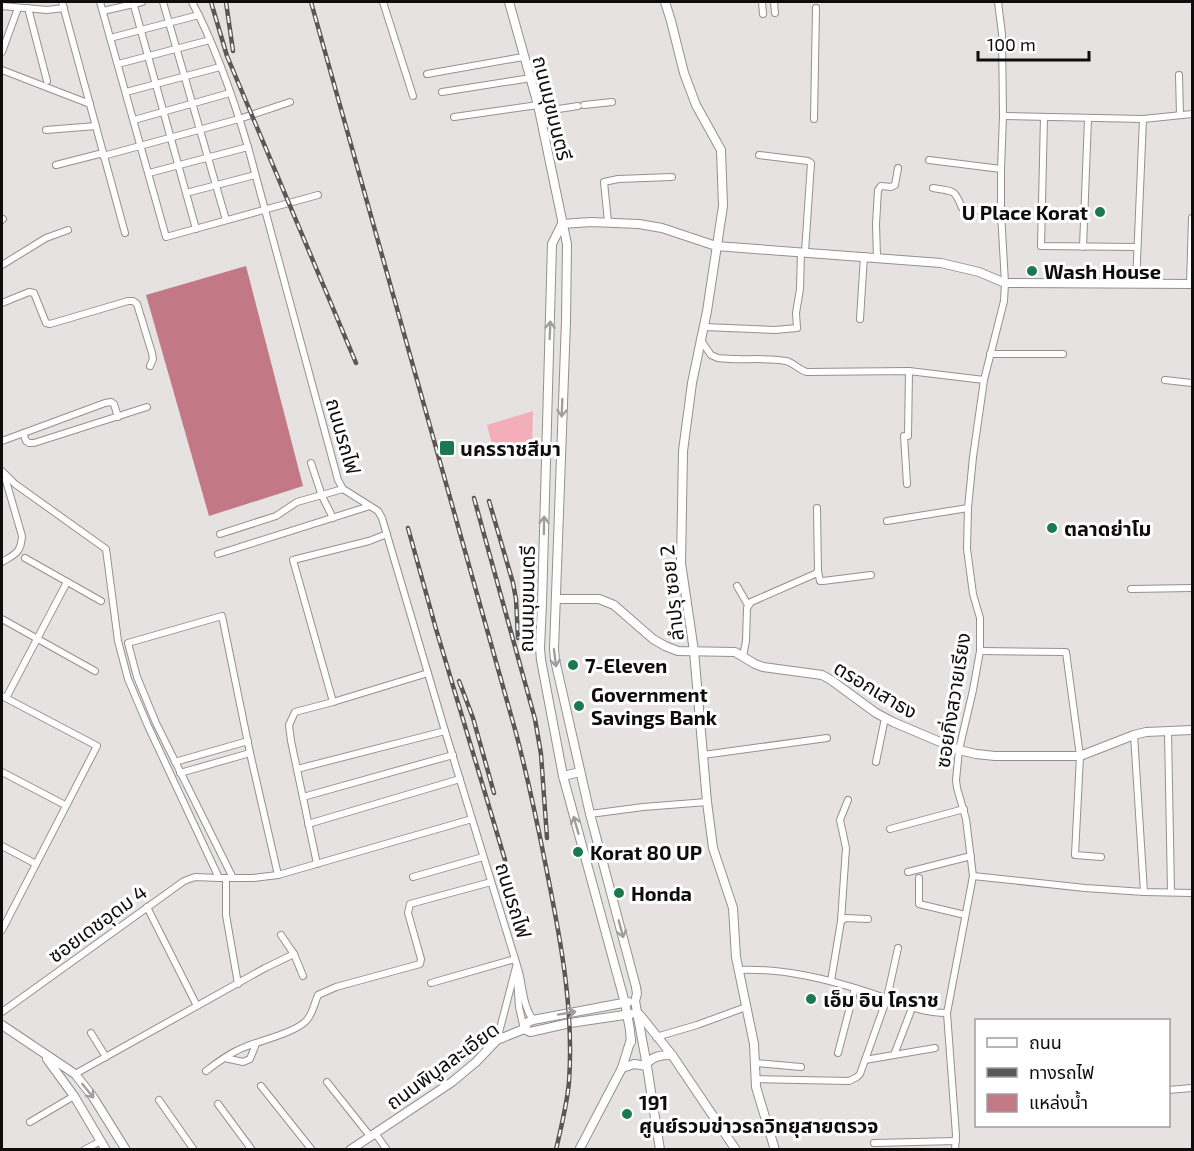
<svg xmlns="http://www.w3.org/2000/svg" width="1194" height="1151" font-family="'Exo 2','Noto Sans Thai',sans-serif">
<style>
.green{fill:#f4aeb9}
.water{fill:#c27885}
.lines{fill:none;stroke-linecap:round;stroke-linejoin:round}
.minor-casing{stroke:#959090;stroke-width:8}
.tertiary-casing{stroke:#959090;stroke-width:10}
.secondary-casing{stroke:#959090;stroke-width:10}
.minor{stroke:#fff;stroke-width:6}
.tertiary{stroke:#fff;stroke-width:8}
.secondary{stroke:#fff;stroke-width:8}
.rail-casing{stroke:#5a5757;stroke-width:4.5}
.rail{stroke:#fff;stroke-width:2;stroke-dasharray:7;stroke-linecap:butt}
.oneway{stroke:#9f9e9e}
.poi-dot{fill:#1b7950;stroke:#fff;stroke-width:2}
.labels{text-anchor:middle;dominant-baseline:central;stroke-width:6;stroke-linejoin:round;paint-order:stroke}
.street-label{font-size:20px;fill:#0e0c0c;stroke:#fff}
.poi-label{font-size:20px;font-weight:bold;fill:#0e0c0c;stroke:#fff;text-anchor:start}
</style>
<rect width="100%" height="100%" fill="#e7e2e2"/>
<path class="green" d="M533,411L532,446L495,456L487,425Z"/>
<path class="water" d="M246,266L303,486L209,516L146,295Z"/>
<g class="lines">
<defs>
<g id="minor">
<path d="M62,2L125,233"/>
<path d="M100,2L166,237L318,195"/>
<path d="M133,2L196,229"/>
<path d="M163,2L226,220"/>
<path d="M192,2C216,47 233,97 248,147L338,480L343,489L378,511L382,518L445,731L519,972C523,988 523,1006 533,1020"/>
<path d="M383,2L413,96"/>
<path d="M762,2L763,14"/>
<path d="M774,2L775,13"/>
<path d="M2,6L47,10L64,8"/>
<path d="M28,8L47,81"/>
<path d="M103,11L142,2"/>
<path d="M110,38L199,15"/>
<path d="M2,52L18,8"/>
<path d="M118,64L210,40"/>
<path d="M2,70L90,104"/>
<path d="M427,74L523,57"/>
<path d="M1179,75L1180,115"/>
<path d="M126,92L220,67"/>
<path d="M442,92L531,78"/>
<path d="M584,105L612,102"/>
<path d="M539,112L578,106"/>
<path d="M1003,116L1143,119L1192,114"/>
<path d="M454,117L538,105"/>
<path d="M1044,117L1041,246L1137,247"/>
<path d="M814,119L816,8"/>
<path d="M134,120L230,93"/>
<path d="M46,130L96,126"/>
<path d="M759,155L808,161L811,163L805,252"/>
<path d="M103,156L239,119L290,102"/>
<path d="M929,160L1001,169"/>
<path d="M56,165L103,153"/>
<path d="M149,173L248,147"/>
<path d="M933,188C954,192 954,188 962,208L1001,213"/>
<path d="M186,193L255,175"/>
<path d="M2,220L3,219"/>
<path d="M608,222L604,182L618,179L672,177"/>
<path d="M1083,247L1088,119"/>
<path d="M877,257L876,224L878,190L881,186L891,187L895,185L898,168"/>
<path d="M2,265L46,238L68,230"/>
<path d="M1136,284L1143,119"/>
<path d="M1190,284L1192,218"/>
<path d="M2,303L29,292L34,293L46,323L50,324L128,301H133L137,304L152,353L153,359L150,366"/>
<path d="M860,319L864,256"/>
<path d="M704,327L775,330L797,328L796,313L800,289L801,252"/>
<path d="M700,339L711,355L718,358C741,361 764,357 786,361C794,363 799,370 807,372L909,371L984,380"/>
<path d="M990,354H1063"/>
<path d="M1165,380L1192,383"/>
<path d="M23,433L26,441L29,443H34L147,407"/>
<path d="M904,436L907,484"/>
<path d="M908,436L909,371"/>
<path d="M2,441L105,403L111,402L114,404L118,417"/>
<path d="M311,463L322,496L333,518"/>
<path d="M2,471L15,484L106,549L118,641L128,679L148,726L219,878H253L278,875L472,819"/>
<path d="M887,521L968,508"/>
<path d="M220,534L276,516L297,502L343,489"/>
<path d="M218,554L370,506"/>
<path d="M25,558L101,601"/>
<path d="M2,562C15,554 21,553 22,536L4,474"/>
<path d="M818,571L820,581H823L871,575"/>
<path d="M737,586L748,605"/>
<path d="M1131,589L1192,588"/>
<path d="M2,619L95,671"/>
<path d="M980,651L1066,652L1080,756L1075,855L1101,857"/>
<path d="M743,656L746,641L747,608L751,602L815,574L818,571L817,508"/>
<path d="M2,696L97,746L2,930"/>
<path d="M6,698L67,582"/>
<path d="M333,702L293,560L369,541L387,534"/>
<path d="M1168,731L1171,892"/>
<path d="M1134,735L1144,892"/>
<path d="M703,755L827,738"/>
<path d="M175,762L248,741"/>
<path d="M876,762L885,718"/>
<path d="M297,769L445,731"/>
<path d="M2,772L65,805"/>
<path d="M180,773L250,753"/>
<path d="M303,797L453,755"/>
<path d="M590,814L643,807L707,802"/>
<path d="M308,824L460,779"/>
<path d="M890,829L964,809"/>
<path d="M2,846L36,864"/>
<path d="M317,864L291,741L289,725L295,712L333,702L428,673"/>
<path d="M908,872L971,856"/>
<path d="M973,876L1085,888L1144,892L1192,893"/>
<path d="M413,877L483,857"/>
<path d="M233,878L156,723L137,677L128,643L222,616L250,753L278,875"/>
<path d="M919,878V904L965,915"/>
<path d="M226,879V915L238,984"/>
<path d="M147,907L197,1006"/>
<path d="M841,921L846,848L840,820L848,800"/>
<path d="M281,935L294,954L303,976"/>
<path d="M739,970C784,968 827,979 871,993C896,1001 920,1013 947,1013"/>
<path d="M517,979L519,1007L524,1029"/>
<path d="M831,981L841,921L846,918L868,919"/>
<path d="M431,983L515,959"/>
<path d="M2,1012L184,881L195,877L219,878"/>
<path d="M91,1033L106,1057"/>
<path d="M656,1037L697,1025L746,1007"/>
<path d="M497,1040L516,967"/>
<path d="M838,1053L855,988"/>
<path d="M894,1055L935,1048"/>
<path d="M225,1058L243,1062L250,1059L256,1044"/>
<path d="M865,1060L894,1055L912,1008"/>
<path d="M755,1063L801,1067"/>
<path d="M206,1071C218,1062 231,1052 245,1047C262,1040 294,1033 306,1021C313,1014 314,1004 318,995L336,987L420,964L421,959L408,913L410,904L491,882"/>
<path d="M75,1074L265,968L294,954"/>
<path d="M755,1079L849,1081L857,1077L860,1074L865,1060L887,998L898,948"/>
<path d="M327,1082L370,1136"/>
<path d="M261,1086L312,1150"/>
<path d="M1168,1090L1192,1088"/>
<path d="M159,1100L194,1150"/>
<path d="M218,1104L252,1150"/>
<path d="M30,1122L74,1096"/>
<path d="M375,1133L387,1150"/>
<path d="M874,1143L956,1141"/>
<path d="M84,1150L101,1141"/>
<path d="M955,1150L956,1135L947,1013L973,876L966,819L957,788L956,780L959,750L973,690L980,651V618L973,594L967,549L968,508L973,457L984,380L1004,301L1005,283L1001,213V169L1003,116L1002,34L998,2"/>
</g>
<g id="tertiary">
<path d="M665,2L671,21L684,73L696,105L721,150L723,206L707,311L692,383L683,451L681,563L694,651L707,802L713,848L733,908L736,957L754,1044L756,1087L775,1150"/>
<path d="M562,224L591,222L639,224L662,228L716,246L941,263L979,272L1005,283L1192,284"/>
<path d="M556,599H599L614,605L653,639L665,646L678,651L735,652L755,664L763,667L822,675L831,680L876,713L893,722L959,750L976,754L995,756H1080L1134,735L1146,732L1192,730"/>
</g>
<g id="secondary">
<path d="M509,2L538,105L567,244L566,321L554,649L555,660L590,814L636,987L637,994L635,1001L647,1066L660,1150"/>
<path d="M562,224L552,244L542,604L540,648L541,660L563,776L625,1003L630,1030L631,1042"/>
<path d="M563,776L580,772"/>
<path d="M640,1015L672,1055L736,1150"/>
<path d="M2,1025L75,1074L93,1097L126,1150"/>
<path d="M524,1029L530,1032L570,1023L631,1014"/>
<path d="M47,1059L74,1096L106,1150"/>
<path d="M647,1063C654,1056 661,1055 672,1055"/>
<path d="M622,1068L634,1064L647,1066"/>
<path d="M350,1150L452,1082L476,1062L497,1040L524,1029L528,1022L533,1020L628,1002"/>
<path d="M579,1150L622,1068L631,1039"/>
</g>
</defs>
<use href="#minor" class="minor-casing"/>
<use href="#tertiary" class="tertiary-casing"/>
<use href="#secondary" class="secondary-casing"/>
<use href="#minor" class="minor"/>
<use href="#tertiary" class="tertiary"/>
<use href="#secondary" class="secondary"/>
<defs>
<g id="rail">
<path d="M211,2L227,56L356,363"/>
<path d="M226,2L233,51"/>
<path d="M311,2L516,733C528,779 538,826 547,872C561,942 574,1010 569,1082C567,1105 561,1127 556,1150"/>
<path d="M474,498L535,719L541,754L547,838"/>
<path d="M489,501L513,583L516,599L518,638"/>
<path d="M408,528L436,629L505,860"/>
<path d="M459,681L473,718L494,793"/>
</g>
</defs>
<use href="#rail" class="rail-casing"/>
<use href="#rail" class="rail"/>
</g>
<defs><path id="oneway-shaft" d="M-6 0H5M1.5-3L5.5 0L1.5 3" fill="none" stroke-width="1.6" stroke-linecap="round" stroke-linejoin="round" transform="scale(1.5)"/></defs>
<g class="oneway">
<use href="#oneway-shaft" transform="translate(550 330) rotate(-88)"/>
<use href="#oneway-shaft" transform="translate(562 408) rotate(92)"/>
<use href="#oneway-shaft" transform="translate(544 525) rotate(-89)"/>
<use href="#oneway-shaft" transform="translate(555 658) rotate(83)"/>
<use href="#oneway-shaft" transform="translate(576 825) rotate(-106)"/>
<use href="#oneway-shaft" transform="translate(621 929) rotate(75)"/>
<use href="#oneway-shaft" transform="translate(567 1013) rotate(-10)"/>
<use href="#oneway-shaft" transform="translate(88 1091) rotate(51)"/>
</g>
<g class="poi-dot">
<circle cx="1100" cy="212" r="6"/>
<circle cx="1032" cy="271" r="6"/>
<rect x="439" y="440" width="16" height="16" rx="3"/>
<circle cx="1052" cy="528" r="6"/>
<circle cx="573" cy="665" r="6"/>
<circle cx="579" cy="706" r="6"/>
<circle cx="578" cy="852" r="6"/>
<circle cx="619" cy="893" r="6"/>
<circle cx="811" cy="999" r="6"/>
<circle cx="627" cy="1114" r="6"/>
</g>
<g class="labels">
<g class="street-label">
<text transform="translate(553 108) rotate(76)">ถนนมุขมนตรี</text>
<text transform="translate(344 436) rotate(74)">ถนนรถไฟ</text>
<text transform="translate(671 593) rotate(-96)">ลำปรุ ซอย 2</text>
<text transform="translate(526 599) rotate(-89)">ถนนมุขมนตรี</text>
<text transform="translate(876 689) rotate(31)">ตรอกเสาธง</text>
<text transform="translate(952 700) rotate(-81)">ซอยกิ่งสวายเรียง</text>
<text transform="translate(514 900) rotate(73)">ถนนรถไฟ</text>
<text transform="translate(97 923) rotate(-36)">ซอยเดชอุดม 4</text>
<text transform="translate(442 1065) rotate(-36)">ถนนพิบูลละเอียด</text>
</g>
<g class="poi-label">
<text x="1088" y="212" text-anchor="end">U Place Korat</text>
<text x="1044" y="271">Wash House</text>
<text x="460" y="448">นครราชสีมา</text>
<text x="1064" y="528">ตลาดย่าโม</text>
<text x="585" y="665">7-Eleven</text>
<text x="591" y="694">Government<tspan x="591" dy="23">Savings Bank</tspan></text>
<text x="590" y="852">Korat 80 UP</text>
<text x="631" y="893">Honda</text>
<text x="823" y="999">เอ็ม อิน โคราช</text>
<text x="639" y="1102">191<tspan x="639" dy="23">ศูนย์รวมข่าวรถวิทยุสายตรวจ</tspan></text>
</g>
</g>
<rect width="1194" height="1151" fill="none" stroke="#0e0c0c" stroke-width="6"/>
<rect x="975" y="1019" width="195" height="108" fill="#ffffff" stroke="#9f9e9e" stroke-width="1.5"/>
<rect x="987" y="1038" width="30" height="9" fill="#ffffff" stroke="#9f9e9e" stroke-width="1.5"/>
<text x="1029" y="1049" font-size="18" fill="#0e0c0c">ถนน</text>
<rect x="987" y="1068" width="30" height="9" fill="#5a5757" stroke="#9f9e9e" stroke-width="1.5"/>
<text x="1029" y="1079" font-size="18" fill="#0e0c0c">ทางรถไฟ</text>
<rect x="987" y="1094" width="30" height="18" fill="#c27885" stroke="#9f9e9e" stroke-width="1.5"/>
<text x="1029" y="1109" font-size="18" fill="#0e0c0c">แหล่งน้ำ</text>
<path d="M978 51v9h111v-9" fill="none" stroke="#0e0c0c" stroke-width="3"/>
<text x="987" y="51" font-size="18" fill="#0e0c0c" stroke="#ffffff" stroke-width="4.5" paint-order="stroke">100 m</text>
</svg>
